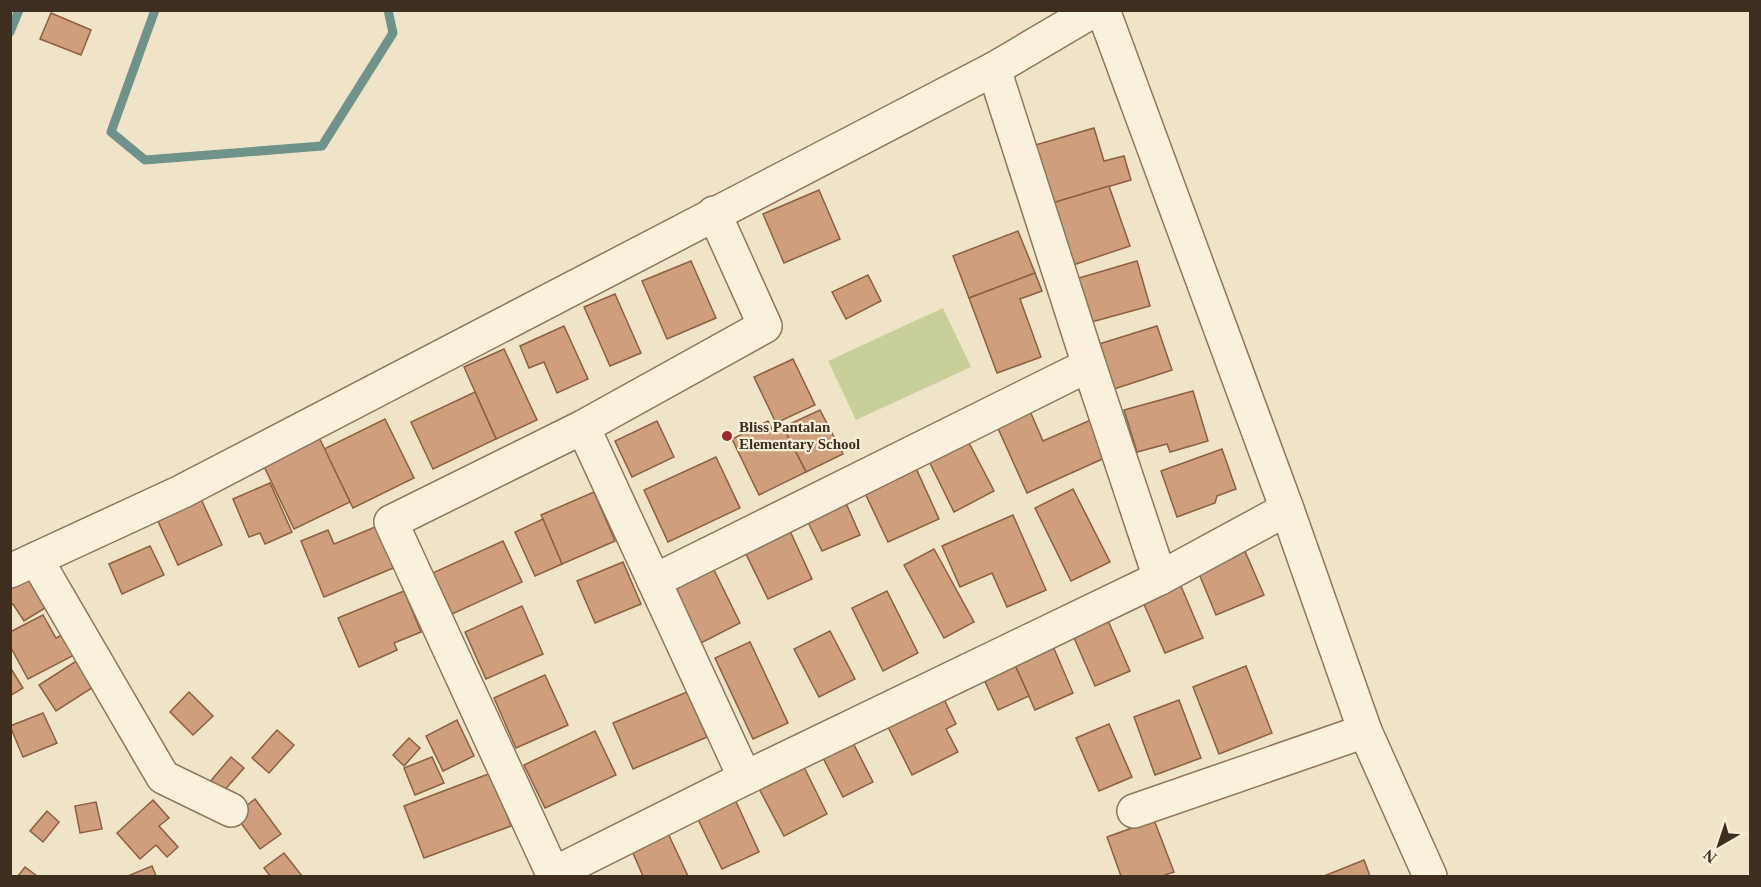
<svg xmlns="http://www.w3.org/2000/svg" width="1761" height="887" font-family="'Times New Roman',serif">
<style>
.green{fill:#c9cf9b}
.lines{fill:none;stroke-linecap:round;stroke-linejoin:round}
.stream{stroke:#6f938a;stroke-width:9}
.building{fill:#cf9f7d;stroke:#8d5f41;stroke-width:1.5}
.street-casing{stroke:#8d765c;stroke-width:36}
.street{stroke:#faf1dc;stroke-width:33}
.poi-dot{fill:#9e2a2b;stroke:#f7eed8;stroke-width:2}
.labels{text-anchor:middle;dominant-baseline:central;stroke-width:4.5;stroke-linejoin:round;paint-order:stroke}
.poi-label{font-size:15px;font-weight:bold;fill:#3d2e20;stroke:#f7eed8;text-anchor:start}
</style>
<rect width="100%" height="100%" fill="#f0e4c8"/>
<path class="green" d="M943,308L971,367L856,420L828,361Z"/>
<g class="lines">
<g class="stream">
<path d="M155,10L111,132L145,160L322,146L393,33L388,10"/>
<path d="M10,32L19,10"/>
</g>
</g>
<g class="building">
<path d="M51,13L91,30L81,55L40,39Z"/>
<path d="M1094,128L1104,161L1124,156L1131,180L1049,204L1032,146Z"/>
<path d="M1109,186L1130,246L1070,266L1049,204Z"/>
<path d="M819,190L840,239L784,263L763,214Z"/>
<path d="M1018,231L1035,273L969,298L953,256Z"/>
<path d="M691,261L716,318L667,339L642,281Z"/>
<path d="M1137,261L1150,306L1084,324L1072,280Z"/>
<path d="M1035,273L1042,291L1020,299L1041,357L997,373L969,298Z"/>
<path d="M868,275L881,301L846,319L832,292Z"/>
<path d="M615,294L641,353L610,366L584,307Z"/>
<path d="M564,326L588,379L557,393L544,362L529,368L520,346Z"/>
<path d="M1157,326L1172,370L1114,389L1099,344Z"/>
<path d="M504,349L537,420L496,439L464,367Z"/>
<path d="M793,359L815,405L776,423L754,377Z"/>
<path d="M1193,391L1208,441L1170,452L1167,444L1137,452L1124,410Z"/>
<path d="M475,392L496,439L433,469L411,422Z"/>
<path d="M820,410L843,454L806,472L783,427Z"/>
<path d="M1030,411L1043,441L1093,419L1109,456L1027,493L997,426Z"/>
<path d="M385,419L414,478L353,508L324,449Z"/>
<path d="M657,421L674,457L632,477L615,441Z"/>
<path d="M768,421L773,432L783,427L806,472L759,495L732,439Z"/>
<path d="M316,431L350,502L294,529L260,458Z"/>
<path d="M967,439L994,491L954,512L928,459Z"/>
<path d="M1222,449L1236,489L1217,496L1215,503L1177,517L1161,471Z"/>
<path d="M716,457L740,508L668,542L644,490Z"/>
<path d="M915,466L939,519L888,542L863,489Z"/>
<path d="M270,483L292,532L265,544L260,533L249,537L233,499Z"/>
<path d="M1073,489L1110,562L1071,581L1035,508Z"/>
<path d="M594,492L615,541L562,564L541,515Z"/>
<path d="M201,499L222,545L178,565L157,519Z"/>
<path d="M845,501L860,535L822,551L806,518Z"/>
<path d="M1013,515L1046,590L1007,607L992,573L960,587L942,546Z"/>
<path d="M543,519L562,564L535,576L515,532Z"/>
<path d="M380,525L398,566L324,597L301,541L328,530L334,544Z"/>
<path d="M790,531L812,579L768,599L745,552Z"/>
<path d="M503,541L522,582L452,614L444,596L437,599L426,576Z"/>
<path d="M150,546L164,575L122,594L109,564Z"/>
<path d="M934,549L974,622L944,638L904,565Z"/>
<path d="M1244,549L1264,595L1216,615L1197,569Z"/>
<path d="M623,562L641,604L595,623L577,581Z"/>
<path d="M710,562L740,623L701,643L671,580Z"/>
<path d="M29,566L53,603L24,621L13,604L10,606V578Z"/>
<path d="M1178,579L1203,638L1165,653L1140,595Z"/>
<path d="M404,591L421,632L394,643L397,650L359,667L338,618Z"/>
<path d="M887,591L918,653L883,671L852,608Z"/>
<path d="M522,606L543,654L486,679L465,632Z"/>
<path d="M43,615L56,638L70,631L80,652L28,679L10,646V632Z"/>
<path d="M1106,616L1130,671L1095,686L1071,631Z"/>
<path d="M830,631L855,679L819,697L794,649Z"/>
<path d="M750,642L788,723L753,739L715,658Z"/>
<path d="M1052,644L1073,693L1035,710L1013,661Z"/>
<path d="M81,658L98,684L56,711L39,685Z"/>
<path d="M1013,661L1029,696L998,710L982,675Z"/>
<path d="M1246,666L1272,733L1219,754L1193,687Z"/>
<path d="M10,667L23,688L10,696Z"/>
<path d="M545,675L568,725L516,748L494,698Z"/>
<path d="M189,692L213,716L193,735L170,712Z"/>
<path d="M687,692L707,737L633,769L613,723Z"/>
<path d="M941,693L956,724L946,729L958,752L912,775L885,721Z"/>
<path d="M1179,700L1201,758L1155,775L1134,717Z"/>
<path d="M43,713L57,743L23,757L10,726Z"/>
<path d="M457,720L474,756L443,771L426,736Z"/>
<path d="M1109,724L1132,777L1099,791L1076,738Z"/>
<path d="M277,730L294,745L269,773L252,758Z"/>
<path d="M595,731L616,775L545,808L524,765Z"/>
<path d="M849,735L873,782L843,797L819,750Z"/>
<path d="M409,738L420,748L404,766L393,755Z"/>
<path d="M231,757L244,768L221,794L209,783Z"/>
<path d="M432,757L444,783L415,795L404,768Z"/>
<path d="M802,763L827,814L784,836L757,785Z"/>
<path d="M491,773L511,826L424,858L404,806Z"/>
<path d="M733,795L759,852L722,869L695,813Z"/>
<path d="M255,799L281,834L260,849L235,815Z"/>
<path d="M153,800L169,818L159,826L178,847L167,857L156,845L140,859L117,833Z"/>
<path d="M96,802L102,829L80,833L75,806Z"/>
<path d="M47,811L59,822L43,842L30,831Z"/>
<path d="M1154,820L1174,872L1162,876H1121L1107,837Z"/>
<path d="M665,827L688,876H643L629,844Z"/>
<path d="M284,853L302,876H270L264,868Z"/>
<path d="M1364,860L1370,876H1324Z"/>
<path d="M152,866L156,876H128Z"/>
<path d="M25,867L37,876H18Z"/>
</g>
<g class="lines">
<defs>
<g id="street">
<path d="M1103,10L1287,509L1365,731L1430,876"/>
<path d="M994,69L1089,365L1160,578"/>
<path d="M714,213L765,326L583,427L391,522L553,874L745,778L1160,578L1287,509"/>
<path d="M583,427L745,778"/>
<path d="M36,559L163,777L231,810"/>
<path d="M10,571L181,492L994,69L1094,10"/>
<path d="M654,581L1089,365"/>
<path d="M1134,811L1365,731"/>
</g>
</defs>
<use href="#street" class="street-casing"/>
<use href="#street" class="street"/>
</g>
<circle class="poi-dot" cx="727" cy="436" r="6"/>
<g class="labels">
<g class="poi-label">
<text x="739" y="427">Bliss Pantalan<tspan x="739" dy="17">Elementary School</tspan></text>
</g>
</g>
<rect width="1761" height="887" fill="none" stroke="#3d2e20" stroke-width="24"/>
<g transform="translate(1719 845) rotate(219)" stroke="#f7eed8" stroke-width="4.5" paint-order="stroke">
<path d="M0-4.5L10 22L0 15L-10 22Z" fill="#3d2e20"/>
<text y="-9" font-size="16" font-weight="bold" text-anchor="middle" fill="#3d2e20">N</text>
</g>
</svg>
